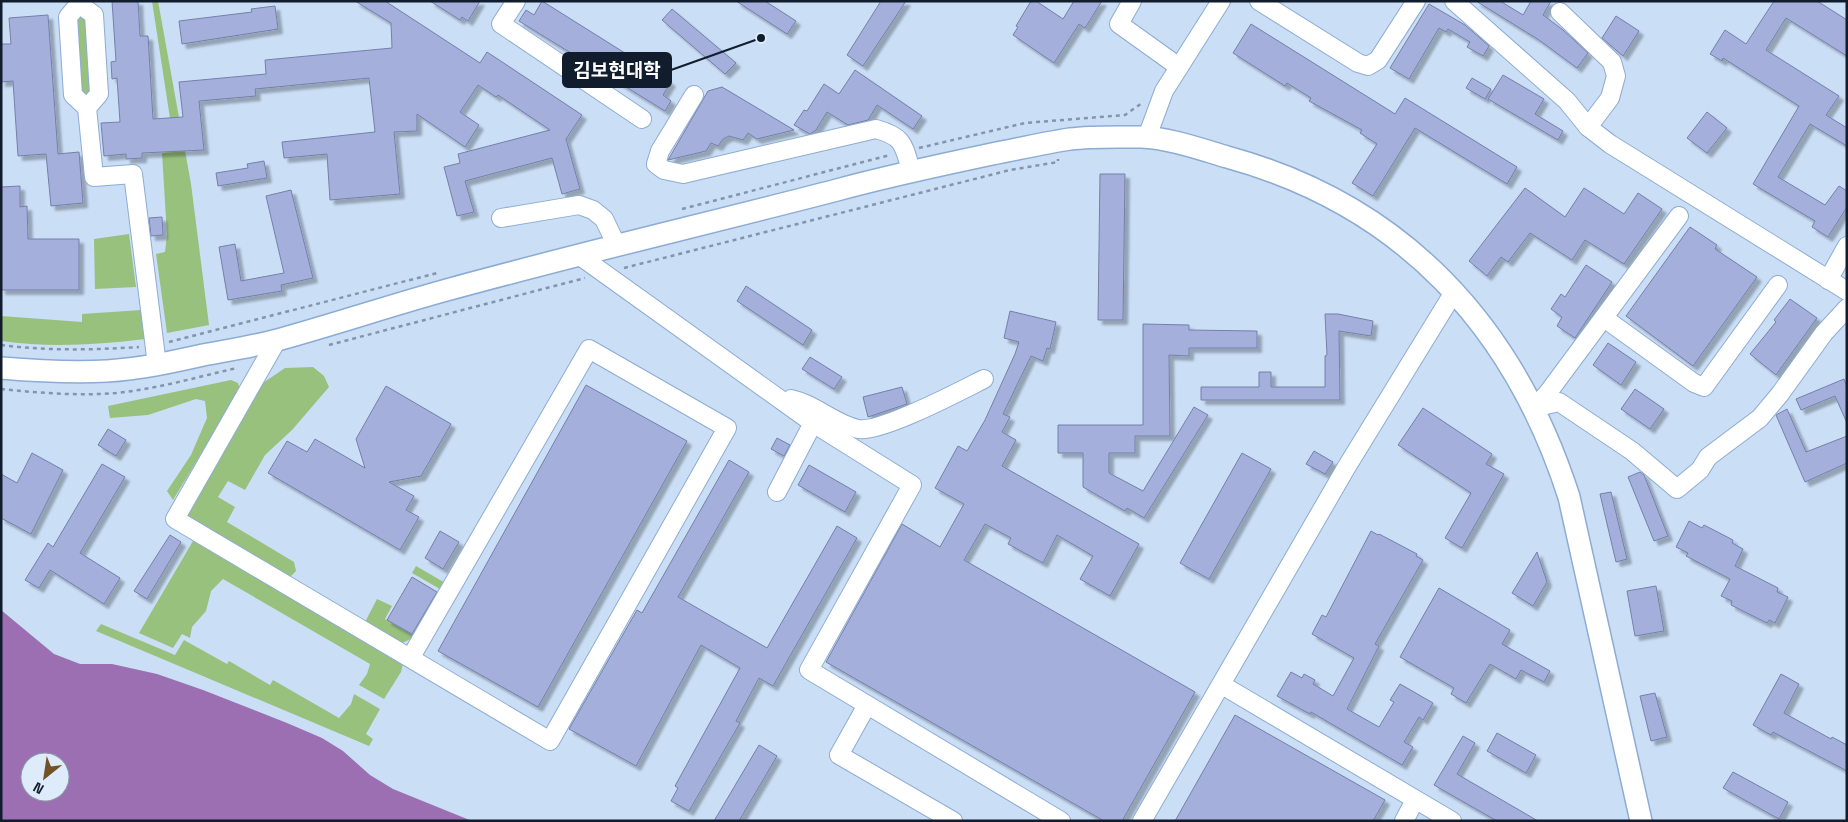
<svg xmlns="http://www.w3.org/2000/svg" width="1848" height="822" font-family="'Space Grotesk','Noto Sans KR',sans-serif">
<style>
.green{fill:#98c17e}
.water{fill:#9b6fb1;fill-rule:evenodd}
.building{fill:#a4afdc;stroke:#757faa;filter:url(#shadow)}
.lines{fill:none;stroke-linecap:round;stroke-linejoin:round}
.minor-casing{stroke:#8dacd3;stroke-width:20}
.major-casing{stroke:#8dacd3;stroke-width:24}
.path{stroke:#8495aa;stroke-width:2.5;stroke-dasharray:4 4;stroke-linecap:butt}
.minor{stroke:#fff;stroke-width:18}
.major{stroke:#fff;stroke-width:21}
.leader{fill:none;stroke:#111d2c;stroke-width:2}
.callout-dot{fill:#111d2c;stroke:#ddebfb;stroke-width:2}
.callout{fill:#111d2c;stroke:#111d2c;stroke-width:2}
.callout-label{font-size:19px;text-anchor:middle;font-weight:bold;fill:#fff}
</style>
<defs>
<filter id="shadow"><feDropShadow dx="4.5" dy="4.5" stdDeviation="1" flood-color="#0004"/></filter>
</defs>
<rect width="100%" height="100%" fill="#cadef6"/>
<g class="green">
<path d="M152,1H158L191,184L209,325L167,333L156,254L165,252L167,235L162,153L175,151Z"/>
<path d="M82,16L86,21L91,88L87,94L81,92L76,19Z"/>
<path d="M129,234L136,287L95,289L94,239Z"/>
<path d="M141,310L145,339C96,345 50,348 1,341V316L82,322V314Z"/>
<path d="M313,367L324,376L329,387L292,430L265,455L245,490L228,481L218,497L235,507L227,522L294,562L296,571L290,577L186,520L188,508L257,387L285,368Z"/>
<path d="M231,380L238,383L240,390L173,500L167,491L191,455L207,418L205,401L196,399L148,415L110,418L108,406Z"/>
<path d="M193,541L398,657L403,664L401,672L384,699L359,685L367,674L370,664L223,579L211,591L206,611L192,627L190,638L182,634L173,648L139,633Z"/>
<path d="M416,566L447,584L415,637L402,643L364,624L377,599L392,606L385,619L413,635L440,589L412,573Z"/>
<path d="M101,624L175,655L184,640L227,664L229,661L270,685L273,680L339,718L351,704L354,694L380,709L366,734L373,739L369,746L96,631Z"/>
</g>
<path class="water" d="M1,610L54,654L80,664H112L157,674L203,690L287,723L322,738L343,751L370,775L393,789L472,821H1ZM30,762H60V792H30Z"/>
<g class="building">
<path d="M112,1H138L140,36H148L153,119L183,117L179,82L266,74L265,60L392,48L391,23L355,1H385L480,63L487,52L582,115L566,139L580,189L562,194L552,158L465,181L474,212L457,216L444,167L460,163L458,154L550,130L498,95L496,97L478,85L460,112L479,125L465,147L417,114V131L394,132L400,194L330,200L327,154L284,158L282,142L375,132L369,78L255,89L256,96L199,101L204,150L142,153V158L126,159V154L104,156L101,123L120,122L117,78L112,79L111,62L116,61Z"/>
<path d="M430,1H480L468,21L462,17L460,20Z"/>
<path d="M542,1L671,82L663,95L671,101L665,111L519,21L526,10L534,15Z"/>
<path d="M736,1H765L796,21L787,34Z"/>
<path d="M881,1H906L863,66L847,55Z"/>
<path d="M1031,1H1036L1063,19L1074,1H1102L1085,28L1079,24L1054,63L1013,35L1018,27L1016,26Z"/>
<path d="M1476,1H1500L1523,15L1531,1H1551L1543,15L1563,30L1588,53L1577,68L1539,40Z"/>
<path d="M1774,1H1817L1847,20V56L1786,18L1766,50L1839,96L1826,115L1847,128V146L1810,124L1778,177L1825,205L1839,186L1847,191V207L1828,237L1812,227L1815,221L1753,184L1799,106L1723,58L1722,61L1710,54L1725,30L1746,44Z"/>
<path d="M1429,4L1465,25L1489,46L1483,56L1467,47L1470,42L1448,29L1446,32L1439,28L1409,79L1390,68Z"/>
<path d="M275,6L278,29L182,44L179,21L252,12L251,9Z"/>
<path d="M672,9L736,63L725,74L662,20Z"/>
<path d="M48,15L58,154L79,152L83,203L51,206L46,154L18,156L13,81L1,82V44H11L9,18Z"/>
<path d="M1616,16L1639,31L1623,56L1602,38Z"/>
<path d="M1251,24L1395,114L1405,98L1517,167L1507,184L1415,128L1373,196L1352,183L1377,144L1360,133L1362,130L1309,101L1311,98L1287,83L1285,86L1233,53Z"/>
<path d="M855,70L922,116L913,129L877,105L868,120L848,125L827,112L816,130L810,134L794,125L804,110L807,111L824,84L839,94Z"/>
<path d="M1503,75L1544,99L1535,114L1563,131L1558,140L1488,99Z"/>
<path d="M1472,78L1491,89L1485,99L1466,88Z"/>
<path d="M722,87L794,130L757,139L748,133L743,140L729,136L723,139L718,146L711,143L706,151L668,160L708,91Z"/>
<path d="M1707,112L1727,128L1707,153L1687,138Z"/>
<path d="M264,161L267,178L218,186L216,173L248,168L247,164Z"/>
<path d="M1100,174H1125L1123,320H1098Z"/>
<path d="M20,186V207L27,206L28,239H79V290H1V187Z"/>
<path d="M1525,188L1565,217L1584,188L1624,214L1638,193L1662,209L1624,264L1585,240L1572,260L1530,233L1508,262L1501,257L1487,276L1469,261Z"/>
<path d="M291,190L313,278L281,285L282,291L228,300L219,247L235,244L241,281L284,273L266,196Z"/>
<path d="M162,217L163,235L151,236L149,218Z"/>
<path d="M1690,227L1717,245L1715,249L1757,277L1693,366L1626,316Z"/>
<path d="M1586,265L1612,282L1575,338L1557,326L1562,317L1551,309L1561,294L1565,297Z"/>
<path d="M746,286L812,330L803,345L737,301Z"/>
<path d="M1790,299L1817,318L1776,375L1750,354L1776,322L1774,320Z"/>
<path d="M1010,311L1056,322L1050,349L1047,348L1043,361L1031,356L1003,414L1010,417L1002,432L1016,440L1002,466L1139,544L1110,596L1080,579L1093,556L1057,535L1043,563L1008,544L1011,538L985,524L964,560L1195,692L1122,821H1104L826,662L902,524L940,547L964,504L935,488L958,446L967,451L985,420L1015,354L1019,342L1004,338Z"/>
<path d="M1325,314H1338L1373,321L1371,336L1339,331L1340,400H1201V387H1259V372H1271V387H1325V356L1327,355Z"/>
<path d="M1143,324L1189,325V330L1257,331V348H1189V356L1169,355L1170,436H1135V453H1109V473L1143,491L1194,407L1208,415L1144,518L1127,508L1125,511L1083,487V453H1058V425H1143Z"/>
<path d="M1608,343L1636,362L1621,385L1593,365Z"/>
<path d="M810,357L842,377L834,389L802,369Z"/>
<path d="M1844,379L1847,387V423L1835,396L1801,410L1796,399Z"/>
<path d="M586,385L687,441L538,707L438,651Z"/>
<path d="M386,386L451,424L421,476L389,482L414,496L406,510L419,517L400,550L268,473L287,441L307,452L315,439L365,468L356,439Z"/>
<path d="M902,387L907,404L868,417L863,397Z"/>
<path d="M1635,389L1664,409L1650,429L1621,409Z"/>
<path d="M1423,408L1492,454L1486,464L1504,474L1462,548L1445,538L1471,493L1398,445Z"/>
<path d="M1787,409L1806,452L1847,436V463L1805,482L1776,415Z"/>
<path d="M108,429L126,440L116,456L98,445Z"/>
<path d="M777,438L790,445L784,456L771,449Z"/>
<path d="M1314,451L1333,462L1325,474L1306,464Z"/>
<path d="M32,453L63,470L31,534L1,518V474L17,483Z"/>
<path d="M1242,453L1271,469L1209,579L1180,563Z"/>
<path d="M729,460L749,472L678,597L767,648L837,526L857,538L773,686L759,678L736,721L740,723L689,811L671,801L678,788L675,786L740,668L701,645L636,766L569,729L637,610L642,613Z"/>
<path d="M102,464L125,477L80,553L120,578L104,604L50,570L39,588L25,580L48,543L53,547Z"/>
<path d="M809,465L856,492L845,512L798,485Z"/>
<path d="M1640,472L1644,475L1668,536L1654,541L1628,477Z"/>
<path d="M1611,492L1627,559L1616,562L1600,494Z"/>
<path d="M1689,521L1702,528L1704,525L1733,540L1732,543L1743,549L1735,566L1778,588L1777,592L1788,597L1775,623L1769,620L1767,623L1731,605L1732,601L1721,596L1730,579L1686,556L1688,553L1676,547Z"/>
<path d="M440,531L459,542L443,569L425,558Z"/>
<path d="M1371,531L1378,535L1379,534L1417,554L1416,556L1423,560L1375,644L1379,646L1347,709L1379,727L1394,702L1390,700L1400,684L1433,703L1423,720L1419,717L1404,742L1413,747L1402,765L1311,712L1310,714L1277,696L1291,672L1302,678L1304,674L1315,680L1313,684L1333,696L1354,658L1312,634L1322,615L1326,617Z"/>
<path d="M170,535L181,542L147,599L134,591Z"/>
<path d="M1537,552L1547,582L1533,606L1512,593Z"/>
<path d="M412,577L437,592L412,634L387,620Z"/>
<path d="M1656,586L1664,631L1635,636L1627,591Z"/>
<path d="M1439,588L1510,630L1502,644L1550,671L1544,682L1521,670L1516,679L1490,664L1466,703L1451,694L1454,688L1400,657Z"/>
<path d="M1781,674L1799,684L1784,713L1831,739L1832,737L1847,745V771L1773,732L1771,735L1753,725Z"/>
<path d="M1655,693L1667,737L1651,741L1640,696Z"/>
<path d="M1235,715L1385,800L1373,821H1175Z"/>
<path d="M1497,733L1536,755L1526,773L1487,751Z"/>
<path d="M1463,736L1475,743L1457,774L1538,821H1497L1434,785Z"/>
<path d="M759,745L777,756L739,821H714Z"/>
<path d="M1733,772L1788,802L1779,819L1723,788Z"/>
</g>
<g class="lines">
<defs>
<g id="minor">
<path d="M516,1L501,24L642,119"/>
<path d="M1132,1L1119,24L1179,67"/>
<path d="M1259,1L1358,63L1368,66L1378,60L1416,1"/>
<path d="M1454,1L1567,101L1588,127L1610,144L1847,291"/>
<path d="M1560,12L1612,62L1616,76L1610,98L1588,127"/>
<path d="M694,95L660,151L656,164L664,170L683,174L876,129C904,137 903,144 911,170"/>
<path d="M87,108L99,94L94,15L79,4L68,17L73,95L87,108L94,177L133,174L157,365"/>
<path d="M1147,137L1164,91L1221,1"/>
<path d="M501,218L579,205L593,210L604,219L617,246"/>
<path d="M580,256L813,423L777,492"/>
<path d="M1828,280L1847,246"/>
<path d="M1604,318L1694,383L1704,387L1778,285"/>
<path d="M277,340L175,519L550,741L727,428L589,349L411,657"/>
<path d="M791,399C815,404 834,424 858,429C881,433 960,391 984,379"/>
<path d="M1534,407L1547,394L1679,216"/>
<path d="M1533,408L1559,402L1632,451L1677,489L1700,470L1708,457L1760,418L1780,394L1824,333L1847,308"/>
<path d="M813,423L912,485L809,670L1061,821"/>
<path d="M1222,685L1452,821"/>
<path d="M867,705L839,755L953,821"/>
<path d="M1142,821L1346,468L1454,292"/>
<path d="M1404,821L1415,800"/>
</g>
<path id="major" d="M1,368C37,371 72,373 107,371C140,369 172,362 203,355C229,350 256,346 281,339C335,324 389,306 443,291C573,255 706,224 837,190C888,176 940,165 992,154C1018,149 1044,143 1070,139C1093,136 1118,137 1141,137C1169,138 1200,149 1227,157C1403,205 1514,326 1569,497L1641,821"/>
</defs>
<use href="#minor" class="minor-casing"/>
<use href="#major" class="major-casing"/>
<g class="path">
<path d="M919,148L1025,123L1125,115L1142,103"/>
<path d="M682,209L890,155"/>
<path d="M624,268L1010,170L1058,162V159"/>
<path d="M169,342L437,273"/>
<path d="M1,345C48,351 92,350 139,347"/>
<path d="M329,345L585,278"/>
<path d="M1,389C39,393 78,396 116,393C157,389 197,377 237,368"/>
</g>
<use href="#minor" class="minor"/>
<use href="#major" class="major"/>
</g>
<path class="leader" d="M761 38L671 70"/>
<circle class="callout-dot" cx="761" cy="38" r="5"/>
<rect class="callout" x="563" y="53" width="108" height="34" rx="5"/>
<g class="callout-label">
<text x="617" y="77">김보현대학</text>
</g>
<rect width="1848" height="822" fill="none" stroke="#111d2c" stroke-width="5"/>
<g transform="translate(45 777) rotate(210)"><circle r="24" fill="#ddebfb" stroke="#8b99a8"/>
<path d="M0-4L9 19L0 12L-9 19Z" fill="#715227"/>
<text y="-8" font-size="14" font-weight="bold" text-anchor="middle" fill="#111d2c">N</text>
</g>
</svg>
